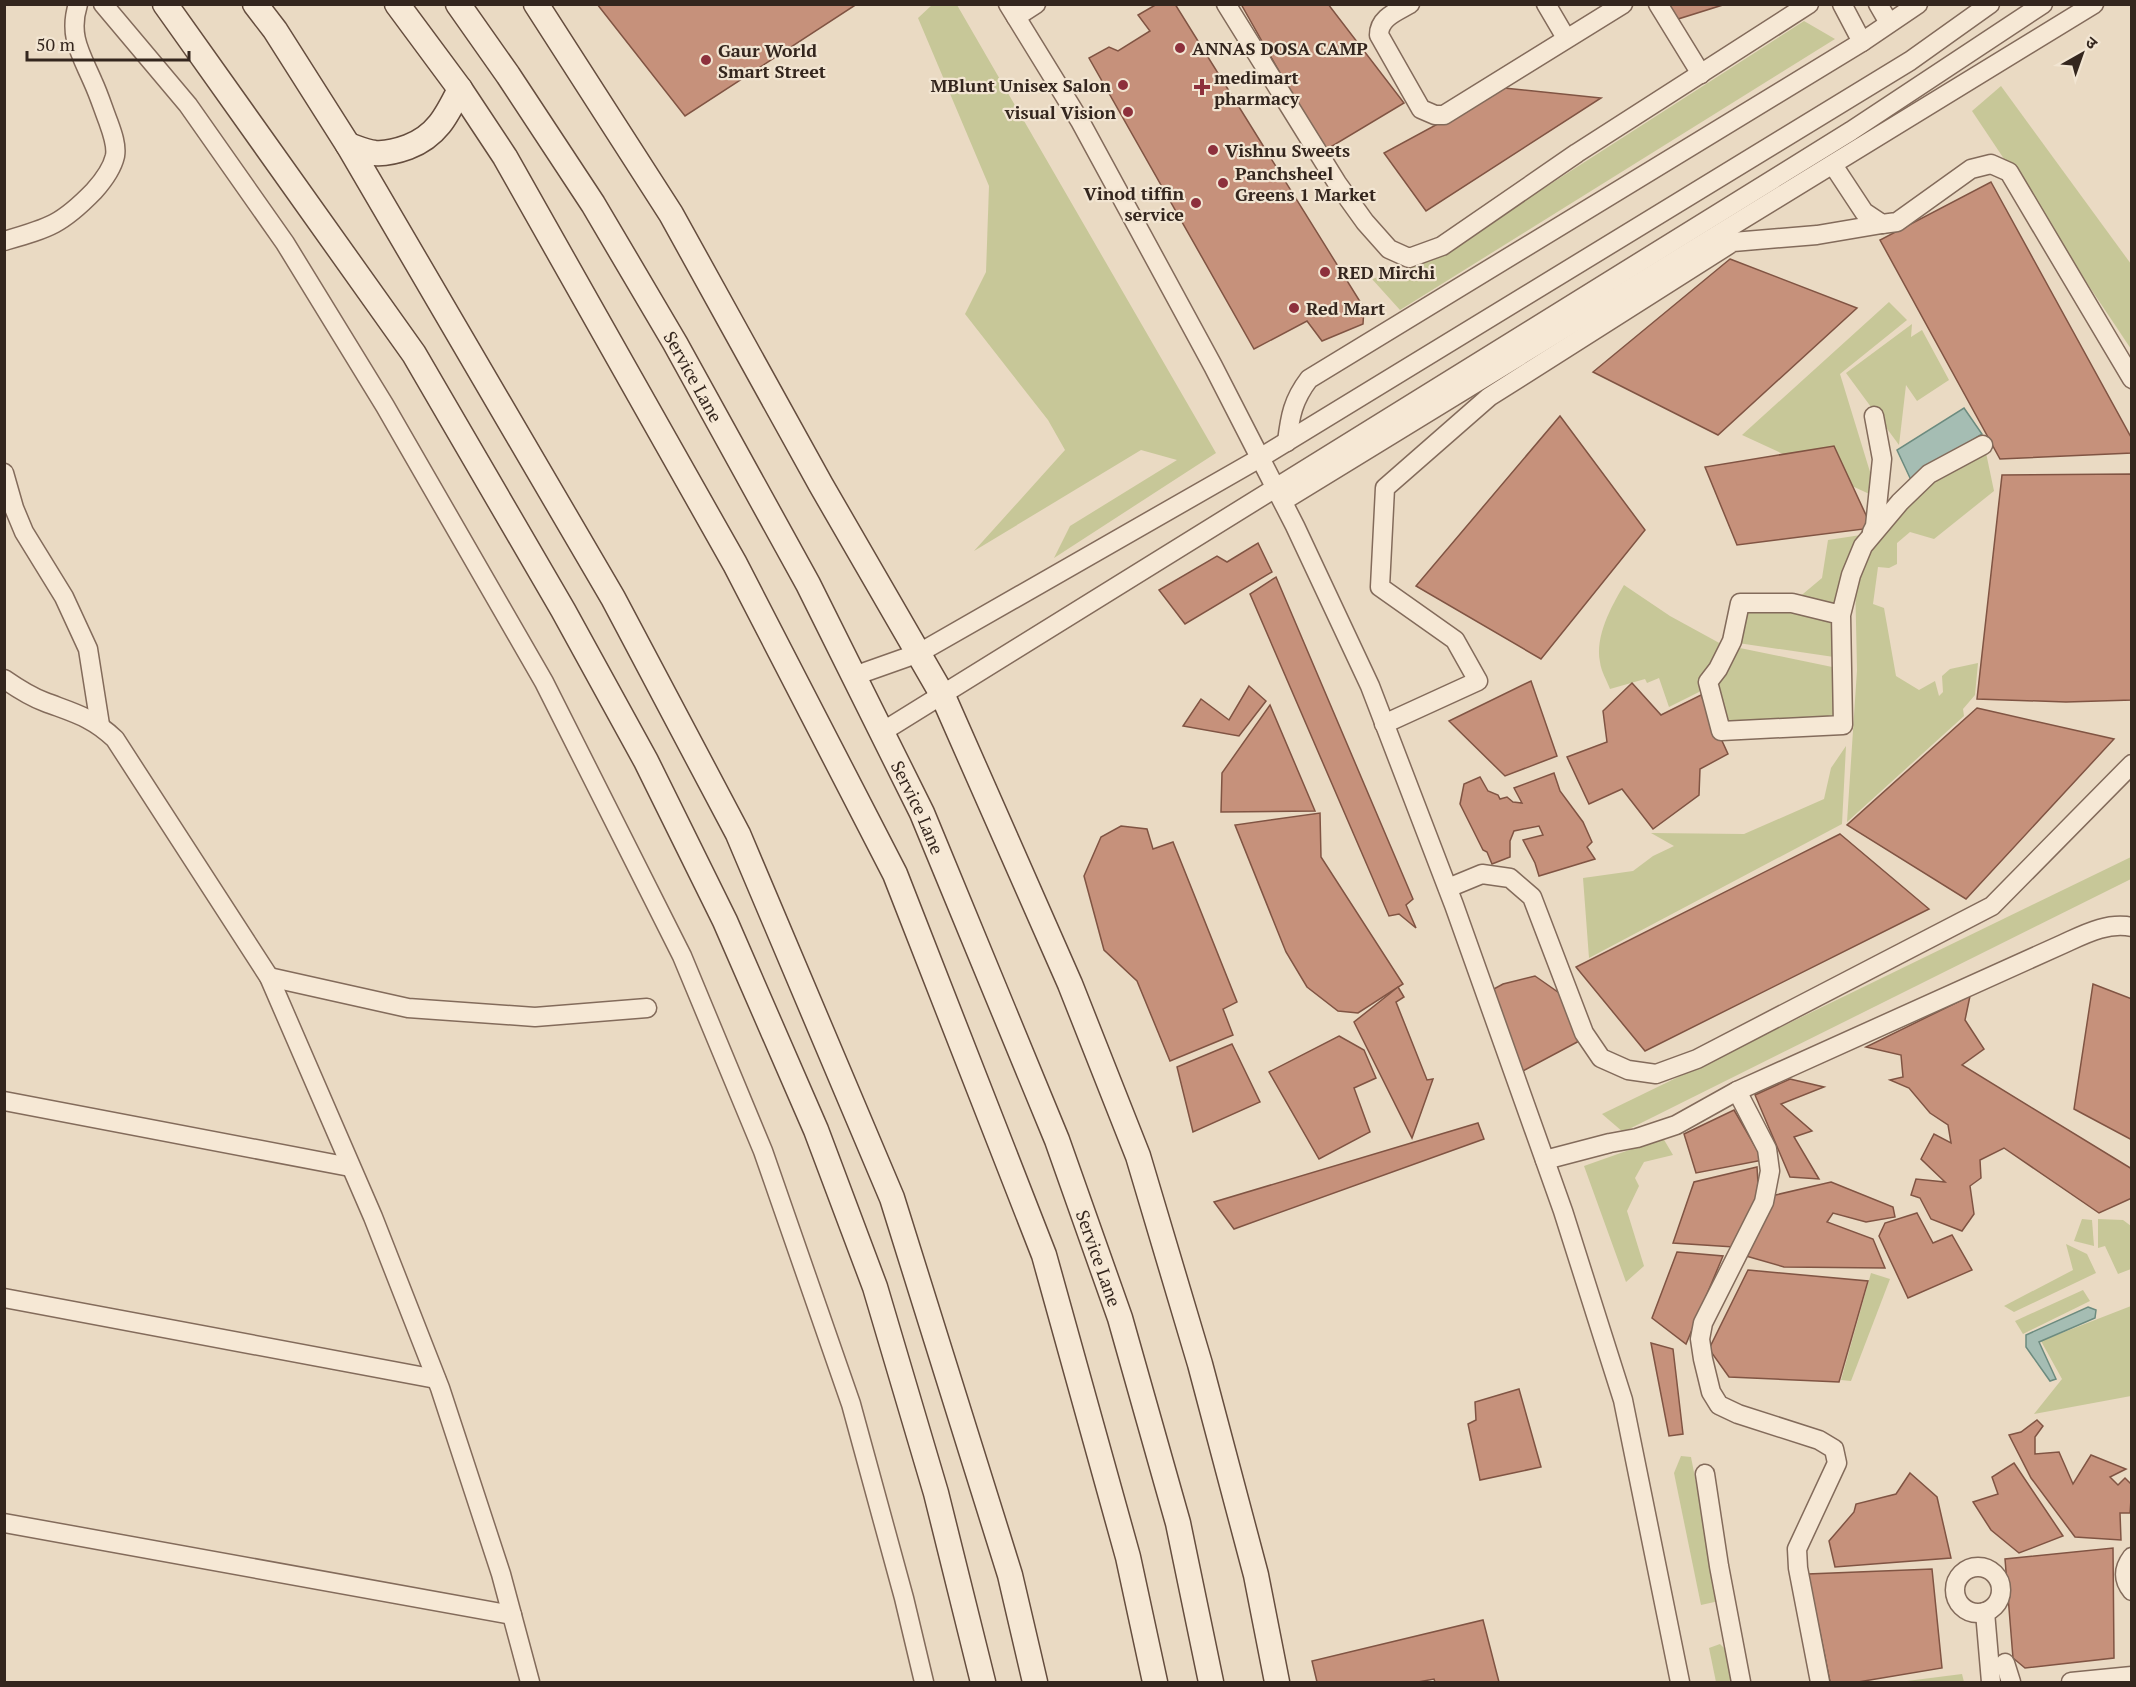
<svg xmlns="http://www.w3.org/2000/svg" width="2136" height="1687" font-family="'PT Serif','Noto Sans Devanagari',serif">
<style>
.green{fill:#c7c798}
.water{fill:#a5bdb3;stroke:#6c8b7f;stroke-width:1.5}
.building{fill:#c6917b;stroke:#805443;stroke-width:1.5}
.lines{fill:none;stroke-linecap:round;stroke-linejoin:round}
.street-casing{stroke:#836b5b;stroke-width:21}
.secondary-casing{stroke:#654d3e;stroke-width:27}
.street{stroke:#f6e8d5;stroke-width:18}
.secondary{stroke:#f6e8d5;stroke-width:24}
.poi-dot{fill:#8d303c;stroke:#f2e5d2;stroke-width:2}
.labels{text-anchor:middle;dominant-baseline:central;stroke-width:4.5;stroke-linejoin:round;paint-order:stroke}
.poi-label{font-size:18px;font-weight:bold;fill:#34261e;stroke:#f2e5d2;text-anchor:start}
.street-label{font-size:18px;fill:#34261e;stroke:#f2e5d2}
</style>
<rect width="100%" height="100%" fill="#eadac3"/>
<g class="green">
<path d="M933,4L957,5L1216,453L1054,558L1070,526L1177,460L1141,450L974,551L1065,450L1048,420L965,314L986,272L989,186L918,18Z"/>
<path d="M1804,21L1835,39L1400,310L1372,279L1434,259Z"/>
<path d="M2001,86L2131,264V349L1972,111Z"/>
<path d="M1889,302L1907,320L1840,374L1878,498L1742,435Z"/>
<path d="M1912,324L1911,337L1922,330L1949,380L1917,401L1906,385L1899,445L1846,373Z"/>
<path d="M1985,448L1994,491L1934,539L1910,532L1897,543V564L1889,568L1878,567L1873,604L1884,608L1896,676L1919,690L1935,681L1939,696L1943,692L1942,676L1950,669L1978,663L1975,695L1963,709L1964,716L1847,822L1857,670L1855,576L1876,539L1936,476Z"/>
<path d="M1861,535L1835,610L1797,599L1822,578L1828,540Z"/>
<path d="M1624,585L1670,616L1723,645L1699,692L1669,707L1659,678L1647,683L1645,679L1610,689C1607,681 1601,671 1600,662C1595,636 1611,607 1624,585Z"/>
<path d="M1743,607H1785L1836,625L1834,657L1738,643Z"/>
<path d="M1735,647L1837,668L1842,722L1722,727L1714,679Z"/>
<path d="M1846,746L1842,824L1589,958L1583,878L1633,871L1653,856L1674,846L1651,833L1744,834L1824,799L1831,768Z"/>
<path d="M2131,857V879L1623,1132L1602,1114Z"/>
<path d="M1663,1138L1673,1155L1644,1162L1635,1178L1639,1186L1627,1211L1644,1266L1626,1282L1584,1166Z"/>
<path d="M2082,1219L2092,1220L2094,1246L2074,1241Z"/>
<path d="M2098,1219L2123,1220L2131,1226V1269L2118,1274L2105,1246L2098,1248Z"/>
<path d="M2066,1244L2087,1254L2096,1273L2014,1312L2004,1306L2073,1270Z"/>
<path d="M1871,1273L1890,1279L1851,1381L1841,1380Z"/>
<path d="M2083,1290L2090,1301L2023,1334L2015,1321Z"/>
<path d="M2131,1306V1396L2034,1414L2062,1379L2041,1341Z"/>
<path d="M1681,1456L1691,1457L1719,1601L1701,1605L1674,1473Z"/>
<path d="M1720,1644L1728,1652L1734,1682H1716L1709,1648Z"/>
<path d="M1962,1674L1964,1682H1899Z"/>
</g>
<g class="water">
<path d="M1964,408L1982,434L1911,480L1897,450Z"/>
<path d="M2088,1307L2096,1310L2095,1318L2039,1342L2056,1379L2050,1381L2026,1347V1335Z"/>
</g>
<g class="building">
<path d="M597,4H857L685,116Z"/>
<path d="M1157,4H1175L1364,308L1363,324L1322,341L1307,321L1254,349L1089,58L1109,47L1118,51L1150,31L1138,15Z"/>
<path d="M1241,4H1328L1404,103L1324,151Z"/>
<path d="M1668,4H1726L1678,19Z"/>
<path d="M1504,88L1601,98L1426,211L1384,153Z"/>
<path d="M1991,182L2132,439V453L2000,459L1880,240Z"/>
<path d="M1730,259L1857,308L1718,435L1593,372Z"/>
<path d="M1560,416L1645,530L1541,659L1416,586Z"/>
<path d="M1834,446L1872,528L1737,545L1705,467Z"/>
<path d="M2132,474V700L2066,702L1977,699L2002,475Z"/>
<path d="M1258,543L1272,572L1185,624L1159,590L1217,556L1227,562Z"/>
<path d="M1276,577L1413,899L1406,905L1416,928L1399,914L1389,916L1250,594Z"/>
<path d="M1531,681L1557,756L1505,776L1449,721Z"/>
<path d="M1632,683L1661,715L1701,695L1728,754L1700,769L1699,795L1653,829L1622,789L1589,804L1567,757L1607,742L1603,711Z"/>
<path d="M1249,686L1266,701L1239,736L1183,726L1201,699L1229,720Z"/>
<path d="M1270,705L1315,811L1221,812L1222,773Z"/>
<path d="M1977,708L2114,739L1966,899L1847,825Z"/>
<path d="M1554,773L1560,791L1583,822L1592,842L1587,847L1595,859L1539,876L1535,863L1523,840L1543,835L1539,826L1514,831L1510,841V857L1492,864L1487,852L1483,850L1460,804L1464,784L1480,777L1488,791L1498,795L1500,799L1507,797L1513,802L1522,803L1514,788Z"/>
<path d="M1320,813L1321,857L1403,984L1358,1013L1338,1011L1307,987L1286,952L1235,825Z"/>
<path d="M1121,826L1147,829L1153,849L1173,842L1237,1002L1223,1009L1233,1035L1170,1061L1137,981L1104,950L1084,876L1101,837Z"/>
<path d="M1840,834L1929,909L1645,1051L1576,967Z"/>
<path d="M1535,976L1572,1002L1581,1040L1521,1072L1490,991L1503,984Z"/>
<path d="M2093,984L2132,999V1140L2074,1109Z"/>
<path d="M1398,987L1404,997L1396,1002L1427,1080L1433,1079L1412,1138L1354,1022Z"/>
<path d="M1970,996L1965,1020L1984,1049L1962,1065L2132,1169V1198L2099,1213L2004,1148L1980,1160L1981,1178L1970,1186L1974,1214L1962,1231L1931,1219L1920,1198L1911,1195L1916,1179L1945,1182L1921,1159L1934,1134L1951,1143L1948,1125L1930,1113L1909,1088L1890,1080L1903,1077L1901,1055L1866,1047Z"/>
<path d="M1339,1036L1364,1050L1376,1078L1354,1088L1370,1132L1319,1159L1269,1072Z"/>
<path d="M1232,1044L1260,1102L1193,1132L1177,1067Z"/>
<path d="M1790,1079L1824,1087L1781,1104L1812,1131L1794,1137L1819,1179L1790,1177L1755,1095Z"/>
<path d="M1734,1110L1763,1160L1696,1173L1684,1134Z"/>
<path d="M1478,1123L1484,1139L1234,1229L1214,1202Z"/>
<path d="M1757,1167L1759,1199L1734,1247L1673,1243L1694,1182Z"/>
<path d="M1831,1182L1893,1207L1895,1217L1866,1222L1833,1213L1827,1222L1873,1239L1885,1268L1784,1267L1746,1256L1771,1196Z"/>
<path d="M1917,1213L1933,1243L1952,1235L1972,1270L1908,1298L1879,1236L1885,1223Z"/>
<path d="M1677,1252L1723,1256L1686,1344L1652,1318Z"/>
<path d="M1748,1270L1868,1281L1839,1382L1729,1377L1709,1349Z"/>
<path d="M1651,1343L1673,1349L1683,1434L1669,1436Z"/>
<path d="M1519,1389L1541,1467L1480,1480L1468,1424L1476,1420L1475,1402Z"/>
<path d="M2037,1420L2043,1426L2035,1437V1454L2059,1452L2073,1484L2091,1455L2126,1469L2110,1477L2118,1485L2125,1478L2132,1485L2130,1513H2120L2121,1540L2075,1537L2031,1478L2009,1435L2021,1432Z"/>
<path d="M2014,1463L2063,1536L2019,1553L1991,1530L1973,1502L1998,1494L1992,1477Z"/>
<path d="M1910,1473L1937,1497L1951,1558L1835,1567L1829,1541L1854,1512L1856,1504L1896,1494Z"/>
<path d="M2113,1548L2114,1658L2025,1668L2013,1658L2005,1559Z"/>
<path d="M1932,1569L1942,1668L1858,1682H1830L1808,1574Z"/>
<path d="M1483,1620L1499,1682H1435L1434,1679L1418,1682H1317L1312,1661Z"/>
</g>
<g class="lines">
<defs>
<g id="street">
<path d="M103,4L188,105L285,243L385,406L544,682L682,956L763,1151L851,1404L904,1598L924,1682"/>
<path d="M1008,4L1080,121L1213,366L1295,526L1370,686L1454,905L1563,1211L1623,1400L1680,1682"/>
<path d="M1226,4L1337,183L1365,222L1389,249L1409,258L1442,246L1577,153L1809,4"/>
<path d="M1410,4C1396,12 1379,18 1379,35L1421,109L1435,115H1444L1623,4"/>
<path d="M1546,4L1566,38"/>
<path d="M1658,4L1701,74"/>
<path d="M1842,4L1862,42"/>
<path d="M1878,4L1889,23"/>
<path d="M1016,17L1036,4"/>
<path d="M1833,165L1864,212L1882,224L1897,222L1971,169L1991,164L2009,172L2132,379"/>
<path d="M4,241C49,228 61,225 94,191C103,181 112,169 115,156C117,145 112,132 108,121C103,108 99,95 93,82C81,54 68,36 78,4"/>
<path d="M1287,442C1290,416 1293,400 1309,379L1862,42L1918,4"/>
<path d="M4,473L14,508L24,532L64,597L88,649L100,725"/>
<path d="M1283,501L2094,4"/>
<path d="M1872,532L1875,526L1882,459L1874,416"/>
<path d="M1841,615L1792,603H1740L1732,641L1718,669L1708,682L1721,731L1843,725L1841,615L1851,575L1863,546L1900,502L1929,474L1983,445"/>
<path d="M854,676L919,653L1260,458L1910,61L1990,4"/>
<path d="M4,679C17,688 31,697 45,702C74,713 92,717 115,739L269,977L373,1217L440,1388L501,1574L530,1682"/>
<path d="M1384,724L1478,681L1455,640L1380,587L1385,488L1489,397L1733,242L1817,235L1882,224"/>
<path d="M882,732L1851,131L2043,4"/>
<path d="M1448,888L1482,874L1510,878L1532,897L1584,1033L1601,1058L1628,1070L1656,1074L1697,1059L1992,906L2132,764"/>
<path d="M269,977L408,1008L535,1017L647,1008"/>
<path d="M1737,1091L1767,1149L1770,1171L1764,1202L1703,1323L1700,1339L1703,1359L1711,1392L1719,1405L1738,1414L1819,1440L1834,1449L1837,1463L1797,1549L1798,1568L1820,1682"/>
<path d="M4,1101L350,1167"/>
<path d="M1545,1160L1610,1143L1637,1138L1676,1125L1737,1091L2063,944C2085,934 2107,922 2132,927"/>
<path d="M4,1298L436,1379"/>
<path d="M1705,1474L1719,1566L1741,1682"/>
<path d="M4,1523L512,1615"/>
<path d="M2132,1557C2123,1569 2123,1580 2132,1591"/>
<circle cx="1978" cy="1590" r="23"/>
<path d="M1985,1612L1991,1682"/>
<path d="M2005,1663L2011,1682"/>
<path d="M2071,1682L2132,1676"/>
</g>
<g id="secondary">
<path d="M165,4L414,354L563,610L646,761L725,921L816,1130L875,1287L936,1493L983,1682"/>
<path d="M255,4L275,30L348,145L613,598L738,834L892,1198L1010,1575L1035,1682"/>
<path d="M397,4L460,89L505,157L735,564L895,874L1044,1255L1128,1557L1155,1682"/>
<path id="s1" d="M458,4L508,75L593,204L675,343L808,584L922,813L1057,1140L1120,1318L1178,1523L1211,1682"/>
<path d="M536,4L671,214L821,485L943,696L1070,984L1138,1156L1200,1364L1256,1575L1277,1682"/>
<path d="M348,145C357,148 366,152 375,153C387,154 397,151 408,147C437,136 447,115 460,89"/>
</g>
</defs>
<use href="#street" class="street-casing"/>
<use href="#secondary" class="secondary-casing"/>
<use href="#street" class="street"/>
<use href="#secondary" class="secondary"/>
</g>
<g class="poi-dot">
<circle cx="1180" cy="48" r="6"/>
<circle cx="706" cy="60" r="6"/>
<circle cx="1123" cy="85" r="6"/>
<path d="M1199 78h6v6h6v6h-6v6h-6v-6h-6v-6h6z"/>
<circle cx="1128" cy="112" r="6"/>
<circle cx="1213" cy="150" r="6"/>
<circle cx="1223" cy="183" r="6"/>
<circle cx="1196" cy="203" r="6"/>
<circle cx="1325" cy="272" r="6"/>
<circle cx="1294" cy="308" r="6"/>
</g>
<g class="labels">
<g class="poi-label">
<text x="1192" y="48">ANNAS DOSA CAMP</text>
<text x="718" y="50">Gaur World<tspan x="718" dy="21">Smart Street</tspan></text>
<text x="1214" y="77">medimart<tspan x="1214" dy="21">pharmacy</tspan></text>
<text x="1111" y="85" text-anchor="end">MBlunt Unisex Salon</text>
<text x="1116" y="112" text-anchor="end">visual Vision</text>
<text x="1225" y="150">Vishnu Sweets</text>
<text x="1235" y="173">Panchsheel<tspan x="1235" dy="21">Greens 1 Market</tspan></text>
<text x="1184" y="193" text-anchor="end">Vinod tiffin<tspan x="1184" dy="21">service</tspan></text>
<text x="1337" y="272">RED Mirchi</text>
<text x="1306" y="308">Red Mart</text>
</g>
<g class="street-label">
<text stroke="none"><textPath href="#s1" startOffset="441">Service Lane</textPath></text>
<text stroke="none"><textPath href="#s1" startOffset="927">Service Lane</textPath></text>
<text stroke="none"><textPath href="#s1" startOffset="1413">Service Lane</textPath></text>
</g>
</g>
<rect width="2136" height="1687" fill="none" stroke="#34261e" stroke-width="12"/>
<g transform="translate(2082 54) rotate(40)" stroke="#f2e5d2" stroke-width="4.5" paint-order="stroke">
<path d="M0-4.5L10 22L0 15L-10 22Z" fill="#34261e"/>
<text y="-9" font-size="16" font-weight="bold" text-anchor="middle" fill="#34261e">उ</text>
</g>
<path d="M27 51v9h162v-9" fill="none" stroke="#34261e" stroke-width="3"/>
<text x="36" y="51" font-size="18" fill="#34261e" stroke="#f2e5d2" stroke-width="4.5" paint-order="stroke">50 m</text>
</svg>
